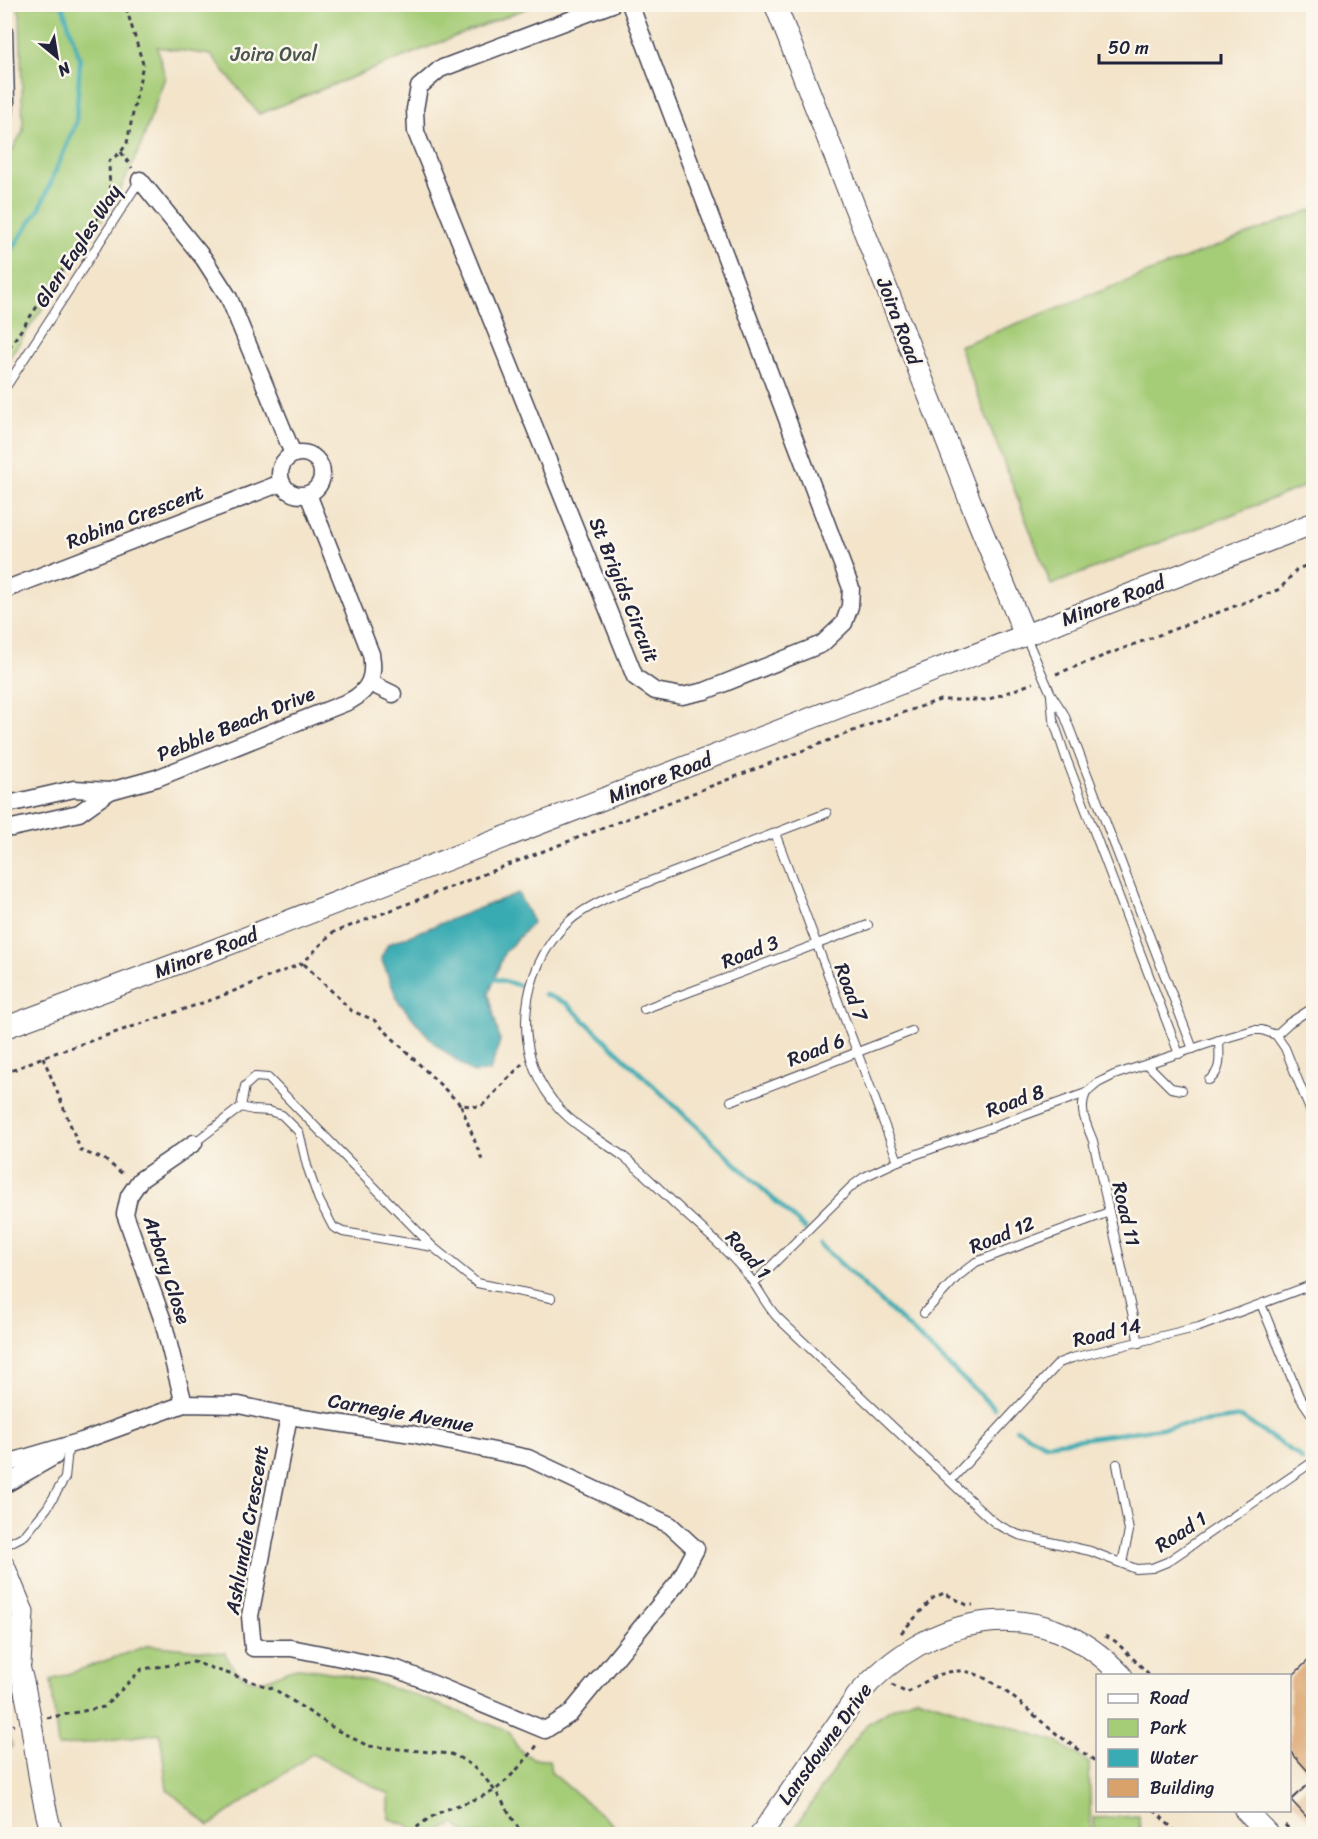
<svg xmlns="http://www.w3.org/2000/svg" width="1318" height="1839" font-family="Sriracha,sans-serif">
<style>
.green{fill:#a5cc77;stroke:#647759;stroke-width:1.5}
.water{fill:#39abb2;stroke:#2e6676;stroke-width:1.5}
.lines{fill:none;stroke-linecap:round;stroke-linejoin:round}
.stream{stroke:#39abb2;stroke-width:4.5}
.building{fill:#daa26b}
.service-casing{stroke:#413f50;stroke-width:10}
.minor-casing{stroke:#413f50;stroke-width:19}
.tertiary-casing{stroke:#413f50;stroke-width:23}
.path{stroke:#413f50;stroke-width:3;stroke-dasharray:4.5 4.5;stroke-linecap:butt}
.service{stroke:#fff;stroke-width:8}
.minor{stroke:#fff;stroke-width:16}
.tertiary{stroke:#fff;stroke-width:21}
.labels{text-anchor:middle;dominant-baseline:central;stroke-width:5;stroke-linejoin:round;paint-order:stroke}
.park-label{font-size:20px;fill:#49554d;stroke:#fbf7ec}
.street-label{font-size:20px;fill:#22223b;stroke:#fbf7ec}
</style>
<rect width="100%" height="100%" fill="#fbf7ec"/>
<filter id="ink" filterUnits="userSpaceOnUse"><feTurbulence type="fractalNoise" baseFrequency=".0167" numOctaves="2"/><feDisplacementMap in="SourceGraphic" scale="12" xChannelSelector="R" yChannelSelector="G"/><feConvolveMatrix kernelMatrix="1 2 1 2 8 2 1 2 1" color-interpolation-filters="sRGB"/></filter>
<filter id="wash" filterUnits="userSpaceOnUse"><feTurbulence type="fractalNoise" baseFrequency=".008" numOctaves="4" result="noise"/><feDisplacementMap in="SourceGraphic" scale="24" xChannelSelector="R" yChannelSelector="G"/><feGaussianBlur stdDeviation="1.35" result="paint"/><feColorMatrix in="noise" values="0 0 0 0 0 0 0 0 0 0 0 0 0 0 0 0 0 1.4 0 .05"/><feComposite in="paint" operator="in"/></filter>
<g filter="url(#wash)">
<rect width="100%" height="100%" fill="#f3e4ca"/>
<g class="green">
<path d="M17,5H535L259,114L211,55L157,47L165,77L140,148L116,199L5,364V162L23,131L20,13Z"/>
<path d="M1313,209V483L1051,585L959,346Z"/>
<path d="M149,1645L225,1653C233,1672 249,1687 271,1678C280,1674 287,1669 298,1668C372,1674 441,1705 510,1732C516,1751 528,1761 549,1760L551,1772L624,1834H466L455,1824L431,1834H417L408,1825L389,1819V1794L312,1754L209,1826L167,1789L160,1733L58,1747L51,1680Z"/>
<path d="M917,1697L1058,1742L1089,1763L1091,1834H791L847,1750L867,1724L890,1709Z"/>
<path d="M4,1710L12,1747L5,1749H4Z"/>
<path d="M1139,1816L1140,1834H1094V1818Z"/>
</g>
<path class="water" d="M518,893L533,922L504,953L489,994L500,1041L490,1071L473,1073L434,1043L398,1001L381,958L388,944Z"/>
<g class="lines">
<g class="stream">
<path d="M4,261L40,208L76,123L80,60L62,4"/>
<path d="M488,977L518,985"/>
<path d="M544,994L566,1003L805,1229"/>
<path d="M821,1245L994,1408"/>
<path d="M1016,1429L1045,1444L1241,1417L1296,1454L1302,1460"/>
<path d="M1313,1473H1314"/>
</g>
</g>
<g id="blocks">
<g class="building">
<path d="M1314,1655V1778L1290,1751V1678Z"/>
<path d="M1314,1779V1825L1291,1800Z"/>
</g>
</g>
</g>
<g filter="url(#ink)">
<use href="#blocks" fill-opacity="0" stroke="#413f50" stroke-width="1.5"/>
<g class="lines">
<defs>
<g id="service">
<path d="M4,390L140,180"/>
<path d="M1025,635L1051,694L1064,714L1193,1049"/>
<path d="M1051,696L1053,719L1066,758L1179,1054"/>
<path d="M827,813L609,897C594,904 579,912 567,923C520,970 511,1049 553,1101C572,1126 600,1139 624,1157C642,1171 658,1188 674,1203C698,1226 725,1247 746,1273C758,1287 765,1304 777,1317L989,1518L998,1525L1019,1535L1090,1551L1136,1569L1152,1568L1167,1562L1314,1461"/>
<path d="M775,833L898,1161"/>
<path d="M644,1009L868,925"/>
<path d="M1276,1035L1289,1023L1314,1007"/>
<path d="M1148,1065L1171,1088L1182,1090"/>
<path d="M1209,1080C1223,1071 1219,1054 1219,1040"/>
<path d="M1086,1093C1078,1110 1087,1125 1093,1141L1139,1343"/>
<path d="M731,1101L912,1031"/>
<path d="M241,1107L253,1110L269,1111L282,1115L299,1132L307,1166L319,1200L333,1227L343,1232L433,1247"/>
<path d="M194,1143L241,1107L245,1086L255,1077L268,1078L433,1247L477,1283L551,1298"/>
<path d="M754,1283L852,1186L864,1177L898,1161L1086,1093L1098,1083L1114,1075L1219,1040L1253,1030H1262L1276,1035L1285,1048L1314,1120"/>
<path d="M1261,1304L1299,1396L1314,1418"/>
<path d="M924,1313L957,1277L976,1262L1109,1212"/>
<path d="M1117,1464L1129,1531L1122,1563"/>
<path d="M951,1480L1059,1363L1072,1358L1199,1327L1314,1284"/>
<path d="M4,1546L25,1535L47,1508L65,1478L68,1449"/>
</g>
<g id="minor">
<path d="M612,4L440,69L419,87L415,109L416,132L635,677L655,691L682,696L705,691L822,644L844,623L850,606L851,588L630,4"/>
<path d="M4,32L6,103L4,121"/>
<path d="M140,180L204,259L229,298L293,454"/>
<circle cx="301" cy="474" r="21"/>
<path d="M4,590L281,483"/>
<path d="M370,683L393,694"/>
<path d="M4,805L74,789L110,791L157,778L350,701C370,690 375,676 371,654L308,494"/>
<path d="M4,827L12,828L79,813L110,791"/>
<path d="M184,1404L163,1321L125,1214L129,1196L140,1180L194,1143"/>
<path d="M4,1464L82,1441L184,1404L239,1405L289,1416L412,1434L528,1458L670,1525L696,1549L679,1581L570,1714L545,1730L397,1669L291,1648H253L250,1616L289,1416"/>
<path d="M4,1485L55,1456"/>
</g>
<g id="tertiary">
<path d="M775,4L978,521L1025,635"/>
<path d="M4,1028L214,950L1314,523"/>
<path d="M4,1566L23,1612L20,1664"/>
<path d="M4,1631C10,1644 16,1657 20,1670C35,1724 36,1781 52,1834"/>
<path d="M1245,1810L1268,1834"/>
<path d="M761,1834L857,1696C929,1613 1041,1589 1122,1676"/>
</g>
</defs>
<use href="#service" class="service-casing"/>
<use href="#minor" class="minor-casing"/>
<use href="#tertiary" class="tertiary-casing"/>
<g class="path">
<path d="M121,152L132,168"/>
<path d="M4,355L110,200L109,161L121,152L127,143L143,64L125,4"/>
<path d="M1056,674L1280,589L1297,569L1314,563"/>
<path d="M304,964L352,1011L374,1020L461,1105L481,1107L522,1064"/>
<path d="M43,1057L81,1151L104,1159L124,1175"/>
<path d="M4,1074L43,1057L214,999L303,963L332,933L879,721L940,700H987L1033,683"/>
<path d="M461,1105L482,1160"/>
<path d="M901,1633L933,1598L944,1593L967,1605H973"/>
<path d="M1105,1636L1115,1641L1151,1676"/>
<path d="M892,1685L907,1693C923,1683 941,1670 961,1671C991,1672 1030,1713 1053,1731C1067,1742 1083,1752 1098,1763"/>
<path d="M4,1692L7,1705"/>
<path d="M47,1718L104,1707L142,1669L194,1662L274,1689L337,1730L368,1746L451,1754C487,1768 503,1804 522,1834"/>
<path d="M4,1727L14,1725"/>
<path d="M1154,1810L1178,1834"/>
<path d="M1285,1825L1294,1834"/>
<path d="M410,1834C438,1806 459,1808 492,1792C501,1788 533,1753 537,1745"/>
</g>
<use href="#service" class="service"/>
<use href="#minor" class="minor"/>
<use href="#tertiary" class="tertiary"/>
</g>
</g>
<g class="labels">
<g class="park-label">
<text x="274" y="54">Joira Oval</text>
</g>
<g class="street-label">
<text transform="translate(78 246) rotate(-57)">Glen Eagles Way</text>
<text transform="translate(899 321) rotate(69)">Joira Road</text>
<text transform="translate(135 517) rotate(-21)">Robina Crescent</text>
<text transform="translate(624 590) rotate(68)">St Brigids Circuit</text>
<text transform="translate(1113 601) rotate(-21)">Minore Road</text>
<text transform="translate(236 724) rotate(-22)">Pebble Beach Drive</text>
<text transform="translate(660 778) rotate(-21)">Minore Road</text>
<text transform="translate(750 952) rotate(-21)">Road 3</text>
<text transform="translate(206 953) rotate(-21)">Minore Road</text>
<text transform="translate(851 992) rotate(69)">Road 7</text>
<text transform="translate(816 1050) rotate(-21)">Road 6</text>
<text transform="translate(1015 1101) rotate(-20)">Road 8</text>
<text transform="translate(1126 1214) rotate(77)">Road 11</text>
<text transform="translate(1002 1235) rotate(-22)">Road 12</text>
<text transform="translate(748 1255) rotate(49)">Road 1</text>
<text transform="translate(167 1270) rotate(72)">Arbory Close</text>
<text transform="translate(1107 1333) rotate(-13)">Road 14</text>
<text transform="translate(401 1413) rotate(10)">Carnegie Avenue</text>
<text transform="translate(247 1530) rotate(-80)">Ashlundie Crescent</text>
<text transform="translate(1181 1532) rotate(-33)">Road 1</text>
<text transform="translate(825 1744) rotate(-54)">Lansdowne Drive</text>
</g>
</g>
<rect width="1318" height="1839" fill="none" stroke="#fbf7ec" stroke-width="24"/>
<rect x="1096" y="1674" width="195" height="138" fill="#fbf7ec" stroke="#a4a2a5" stroke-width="1.5"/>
<rect x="1108" y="1694" width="30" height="9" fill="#ffffff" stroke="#a4a2a5" stroke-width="1.5"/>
<text x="1150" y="1704" font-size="18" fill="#22223b">Road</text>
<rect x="1108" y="1719" width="30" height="18" fill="#a5cc77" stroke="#a4a2a5" stroke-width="1.5"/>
<text x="1150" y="1734" font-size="18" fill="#22223b">Park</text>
<rect x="1108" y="1749" width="30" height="18" fill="#39abb2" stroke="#a4a2a5" stroke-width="1.5"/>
<text x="1150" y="1764" font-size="18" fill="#22223b">Water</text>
<rect x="1108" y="1779" width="30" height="18" fill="#daa26b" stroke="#a4a2a5" stroke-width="1.5"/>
<text x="1150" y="1794" font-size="18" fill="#22223b">Building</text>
<g transform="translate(57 57) rotate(150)" stroke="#fbf7ec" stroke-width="4.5" paint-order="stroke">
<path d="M0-4.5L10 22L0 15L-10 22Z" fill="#22223b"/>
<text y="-9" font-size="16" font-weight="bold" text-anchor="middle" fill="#22223b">N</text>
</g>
<path d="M1099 54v9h122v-9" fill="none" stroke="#22223b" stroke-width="3"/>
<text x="1108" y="54" font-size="18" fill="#22223b" stroke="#fbf7ec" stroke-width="4.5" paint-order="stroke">50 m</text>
</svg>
